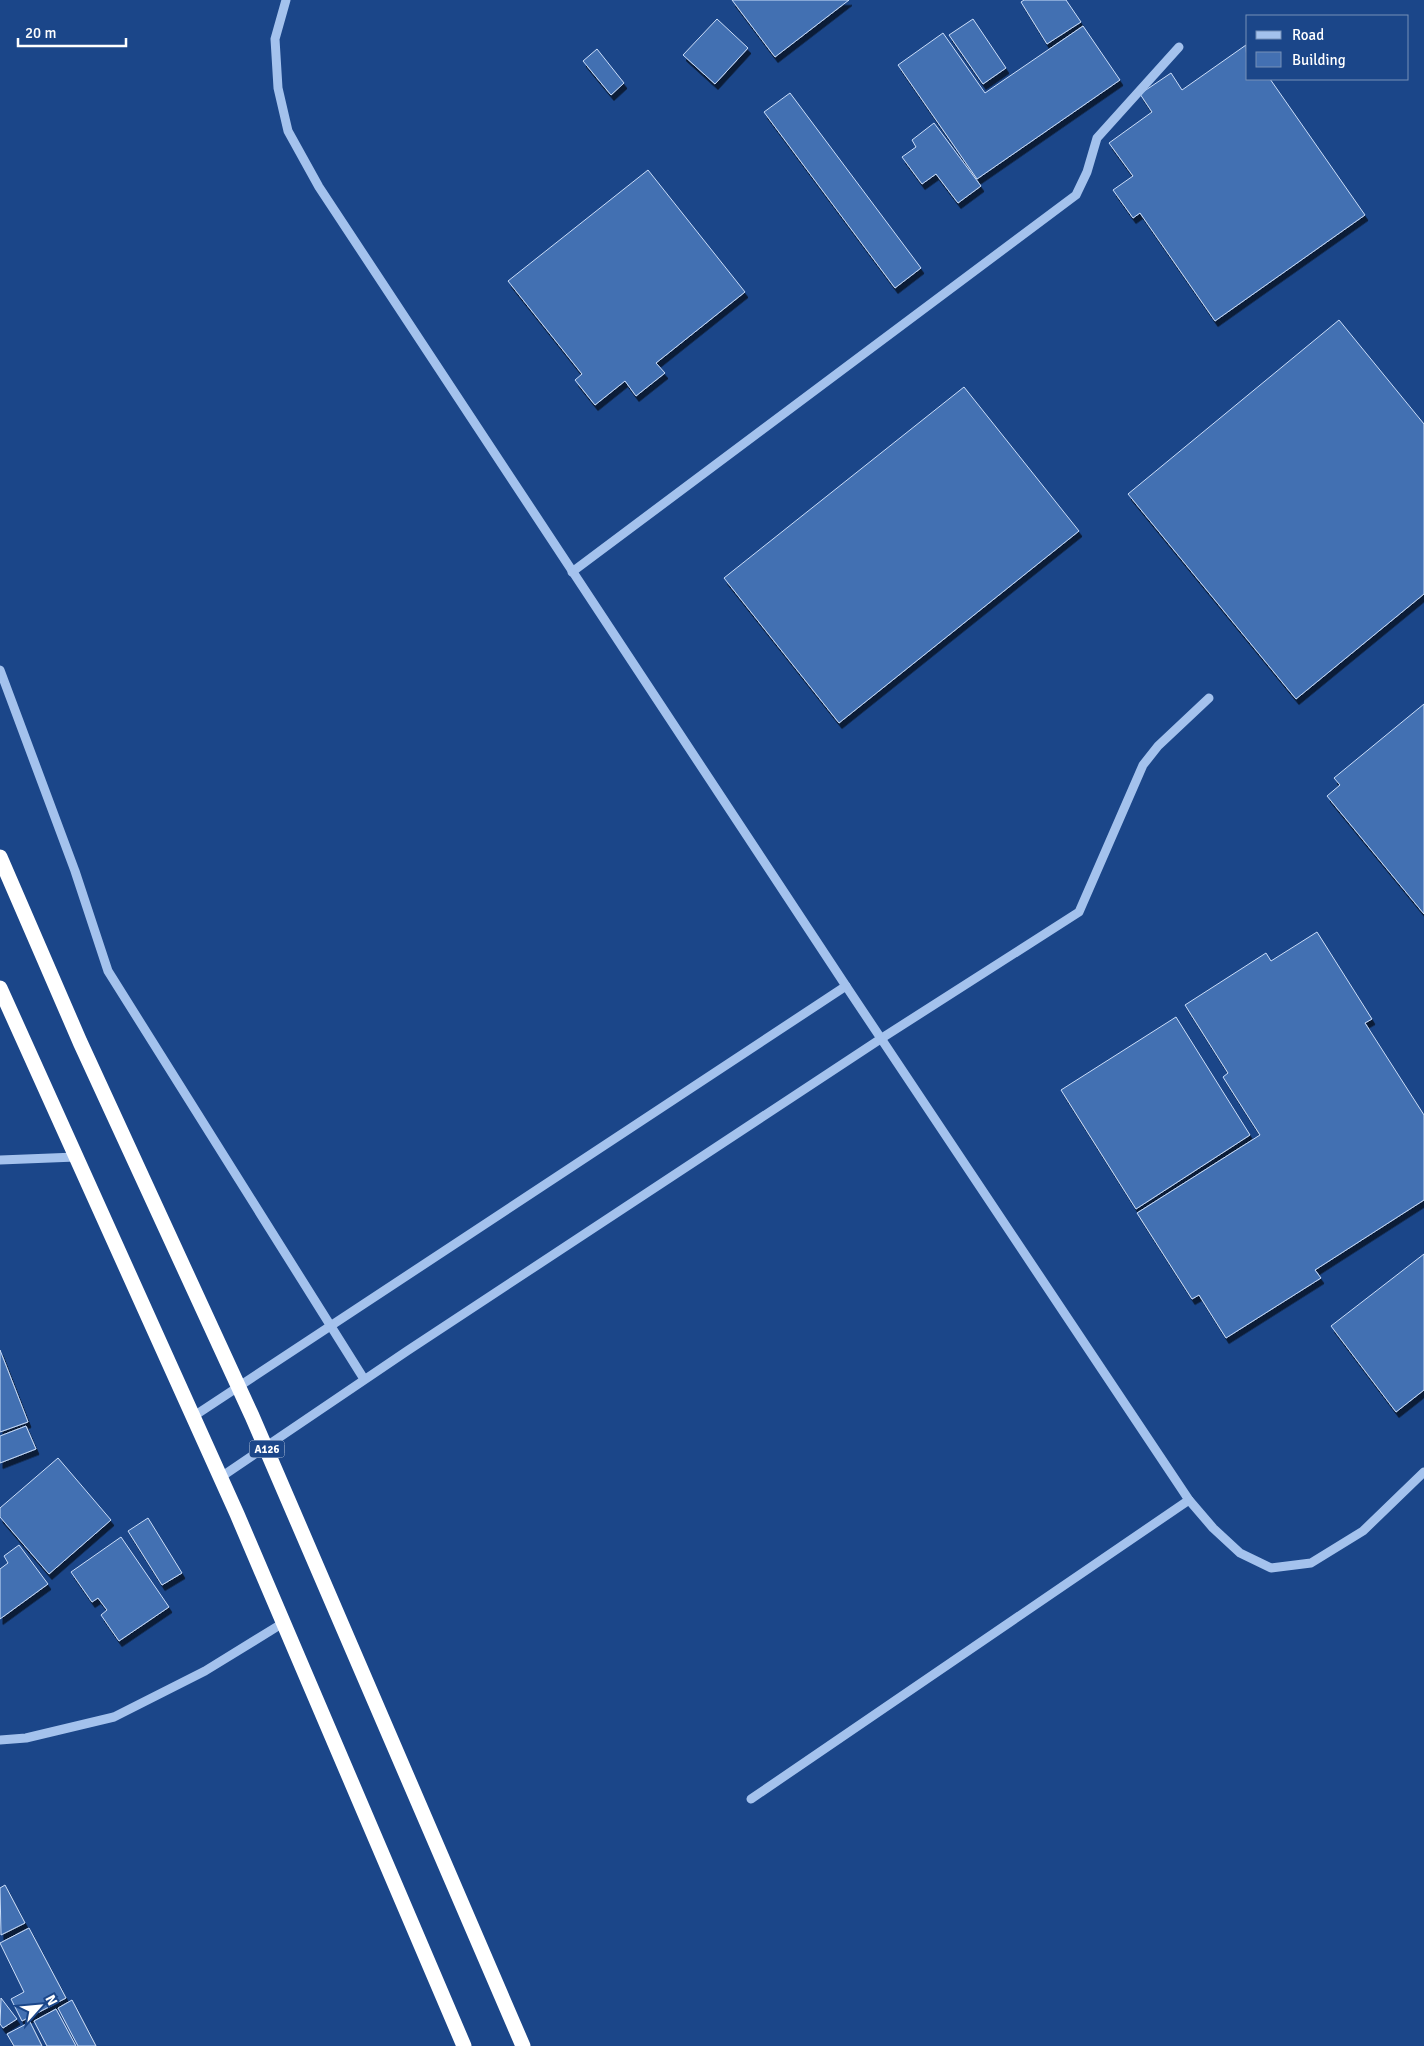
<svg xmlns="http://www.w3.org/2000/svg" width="1424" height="2046" font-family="Signika,sans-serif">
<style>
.building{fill:#4370b2;stroke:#caddf9;filter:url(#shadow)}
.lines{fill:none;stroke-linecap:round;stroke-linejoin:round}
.minor{stroke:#a4c2ed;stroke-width:9}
.highway{stroke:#fff;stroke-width:15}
.labels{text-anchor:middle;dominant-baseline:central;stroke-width:5;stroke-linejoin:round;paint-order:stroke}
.shield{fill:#1b4689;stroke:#bbc8dc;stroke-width:1}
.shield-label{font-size:11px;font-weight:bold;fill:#fff}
</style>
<defs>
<filter id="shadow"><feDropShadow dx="3" dy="5.5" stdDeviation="0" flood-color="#0009"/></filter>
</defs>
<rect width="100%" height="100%" fill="#1b4689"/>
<g class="building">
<path d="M732,0H849L775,57Z"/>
<path d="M1024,0H1066L1081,22L1047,44L1021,2Z"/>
<path d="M717,19L748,48L715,84L683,55Z"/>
<path d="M973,19L1006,68L983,84L949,35Z"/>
<path d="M1083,26L1120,80L977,179L898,65L943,33L985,93Z"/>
<path d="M1246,45L1248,79H1270L1365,215L1215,321L1140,213L1133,218L1113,190L1133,176L1109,143L1152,112L1140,94L1171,73L1182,90Z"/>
<path d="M597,49L624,83L611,95L583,61Z"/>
<path d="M790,93L921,268L895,288L764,112Z"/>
<path d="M934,123L981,186L958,203L936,174L922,184L902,157L916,147L912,140Z"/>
<path d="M648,170L745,292L656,363L665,373L636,396L625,381L595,405L575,380L582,374L508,281Z"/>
<path d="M1339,320L1424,424V594L1296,699L1128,494Z"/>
<path d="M964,387L1079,531L839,723L724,578Z"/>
<path d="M1424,704V914L1327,796L1340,785L1334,778Z"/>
<path d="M1317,932L1372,1019L1365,1023L1424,1115V1200L1315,1270L1321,1278L1226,1338L1199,1295L1192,1299L1137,1213L1260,1135L1223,1077L1228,1073L1185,1005L1266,953L1271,961Z"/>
<path d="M1176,1017L1250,1135L1136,1209L1061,1090Z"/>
<path d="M1424,1254V1390L1396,1412L1331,1326Z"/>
<path d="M0,1350L28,1422L0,1432Z"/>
<path d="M26,1426L36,1449L0,1463V1436Z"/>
<path d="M58,1458L111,1520L49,1574L0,1517V1508Z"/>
<path d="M148,1518L182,1573L162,1585L128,1531Z"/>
<path d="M121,1537L169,1607L119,1641L101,1615L107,1610L98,1598L92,1602L71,1572Z"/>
<path d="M19,1545L48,1584L0,1619V1569L8,1563L4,1556Z"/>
<path d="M5,1885L25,1923L1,1935L0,1888Z"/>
<path d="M29,1928L66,1998L22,2021L11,1999L24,1992L0,1943Z"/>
<path d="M1,1998L17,2019L3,2028L0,2024Z"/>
<path d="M72,2000L96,2046H78L58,2008Z"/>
<path d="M56,2009L76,2046H47L34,2021Z"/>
<path d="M30,2022L42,2046H14L7,2034Z"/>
</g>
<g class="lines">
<g class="minor">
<path d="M286,0L275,39L278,88L288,131L319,187L846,986L1189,1500L1213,1528L1240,1553L1271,1568L1311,1563L1363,1531L1424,1472"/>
<path d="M572,572L1076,195L1087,172L1097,138L1179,47"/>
<path d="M0,670L75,871L108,971L364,1379"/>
<path d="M0,1160L76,1157"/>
<path d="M194,1416L846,986"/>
<path d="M221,1477L407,1351L882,1038L1079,912L1143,765L1158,746L1209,698"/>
<path d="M0,1740L26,1738L114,1717L205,1671L283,1623"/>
<path d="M751,1799L1189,1500"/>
</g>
<g class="highway">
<path d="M0,857L80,1042L252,1416L523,2046"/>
<path d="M0,988L237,1514L464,2046"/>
</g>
</g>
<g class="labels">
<rect class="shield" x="249.5" y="1440.5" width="35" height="17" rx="4"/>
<g class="shield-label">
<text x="267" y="1449">A126</text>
</g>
</g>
<rect x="1246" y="15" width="162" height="65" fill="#1b4689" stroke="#7690b8"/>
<rect x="1256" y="31" width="25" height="8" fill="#a4c2ed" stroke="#7690b8"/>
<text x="1292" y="40" font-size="15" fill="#ffffff">Road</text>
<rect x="1256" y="52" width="25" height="15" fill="#4370b2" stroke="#7690b8"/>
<text x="1292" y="65" font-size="15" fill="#ffffff">Building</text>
<g transform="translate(40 2006) rotate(63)" stroke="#1b4689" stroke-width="4" paint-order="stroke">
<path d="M0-4L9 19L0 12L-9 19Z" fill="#ffffff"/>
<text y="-8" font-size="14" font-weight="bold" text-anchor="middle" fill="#ffffff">N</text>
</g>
<path d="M18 38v8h108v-8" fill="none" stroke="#ffffff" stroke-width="2.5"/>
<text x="25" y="38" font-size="15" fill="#ffffff" stroke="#1b4689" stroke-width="4" paint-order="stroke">20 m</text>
</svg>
